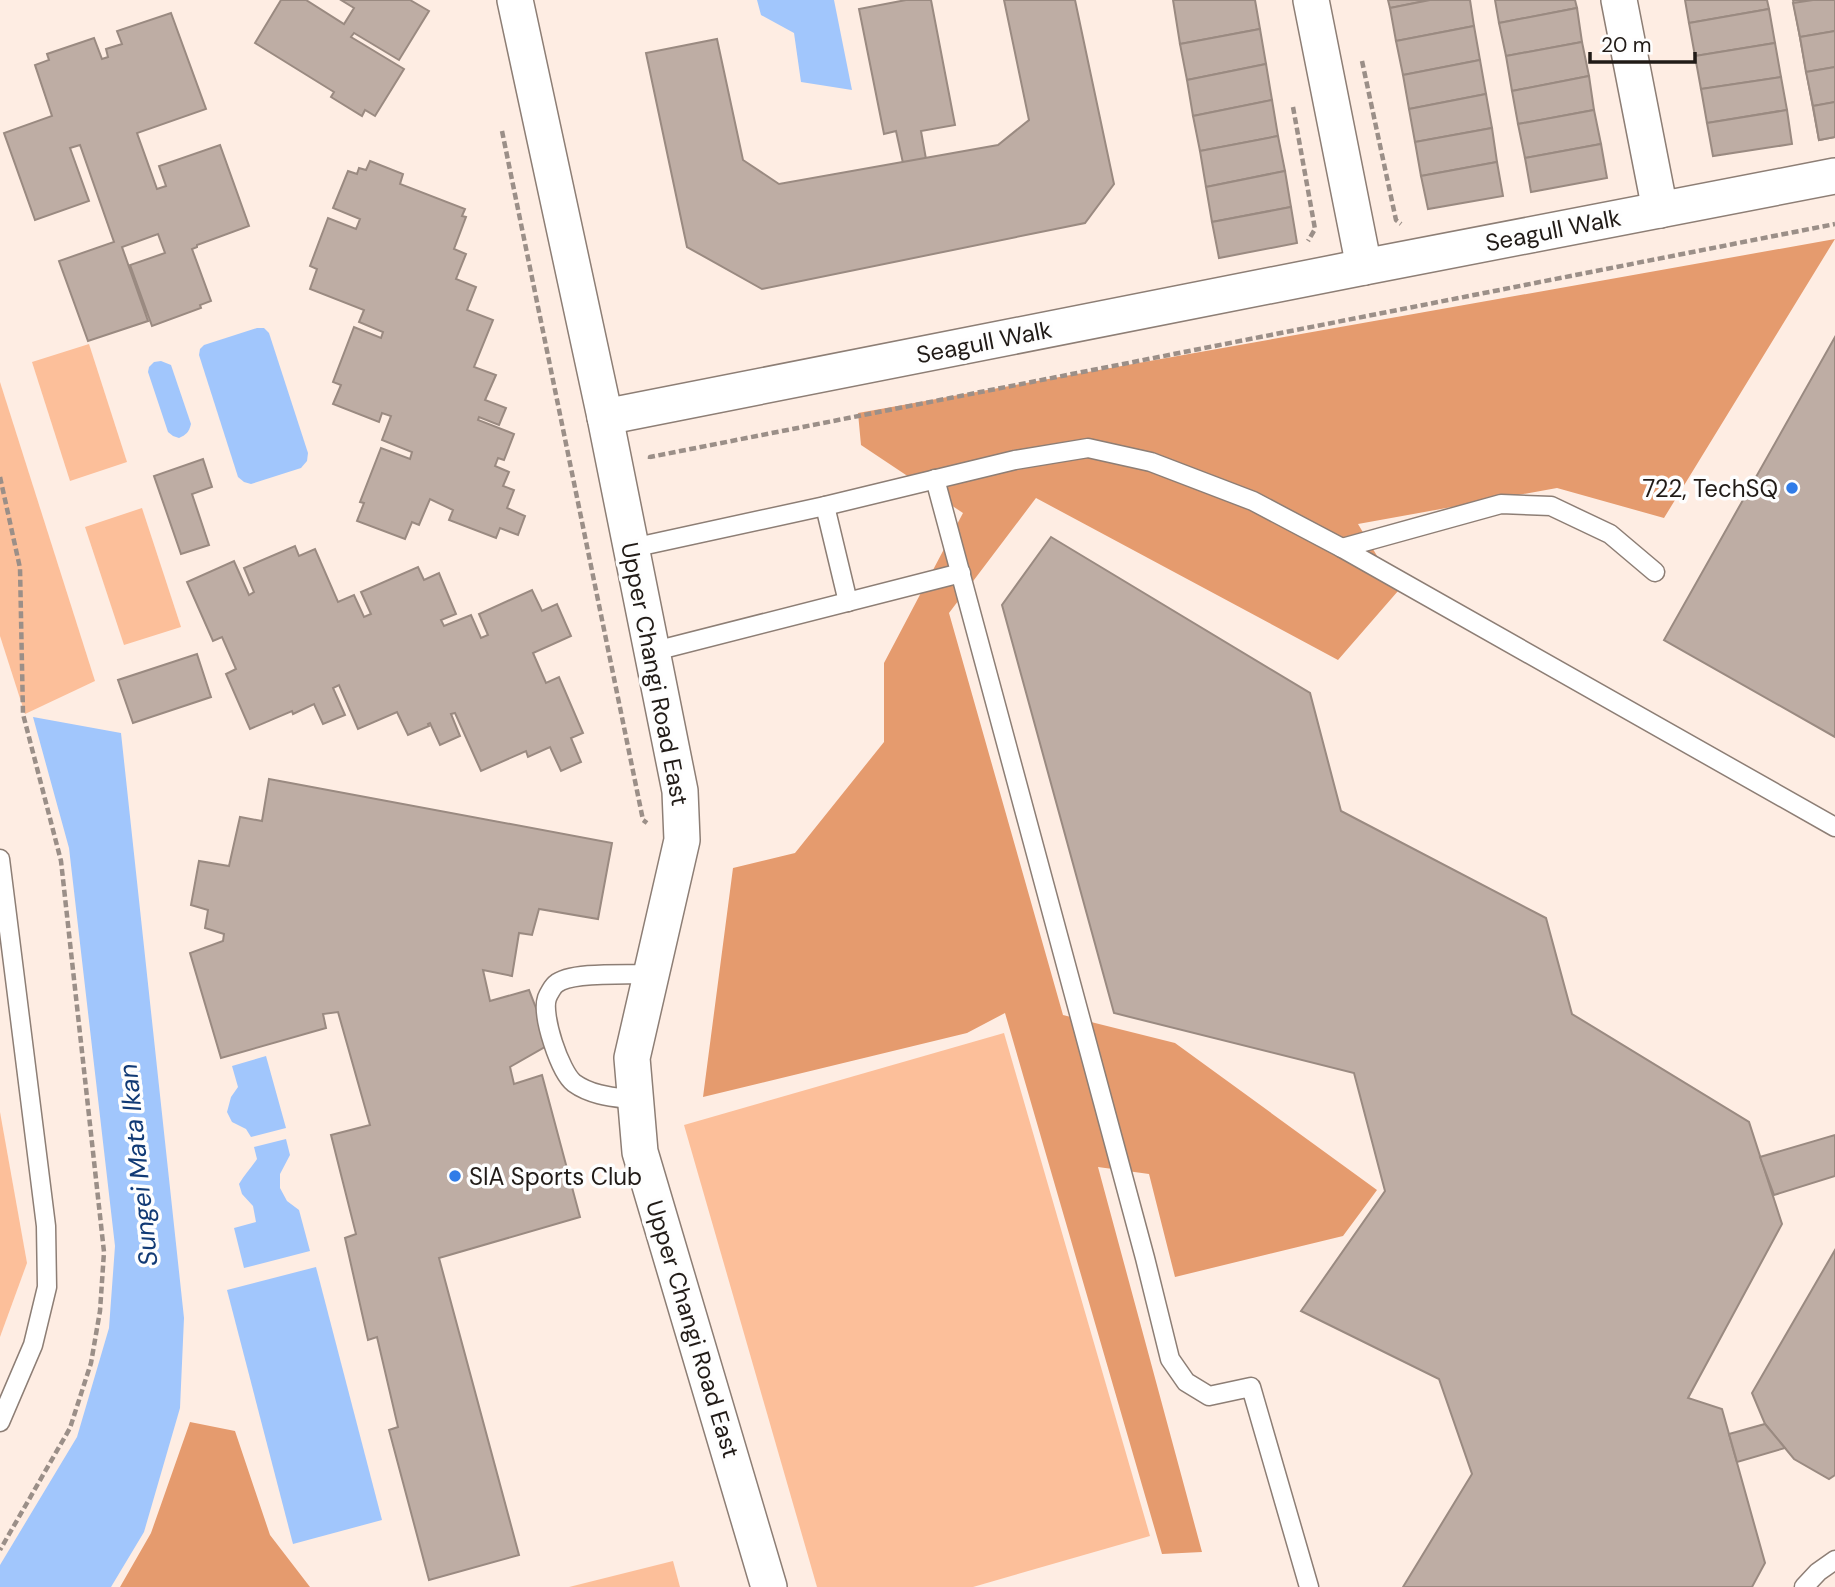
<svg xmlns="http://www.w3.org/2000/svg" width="1835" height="1587" font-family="'DM Sans',sans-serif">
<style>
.green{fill:#fcbf9a}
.forest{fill:#e59b6e}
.water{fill:#a1c6fc}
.building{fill:#beada4;stroke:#9a8a81;stroke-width:2}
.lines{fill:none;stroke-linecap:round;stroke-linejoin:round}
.lane-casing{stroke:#8d7e75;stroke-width:21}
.street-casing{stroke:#8d7e75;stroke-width:38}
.path{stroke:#9b8f88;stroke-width:4.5;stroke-dasharray:7 3.5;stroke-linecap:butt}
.lane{stroke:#fff;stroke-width:18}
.street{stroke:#fff;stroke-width:35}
.poi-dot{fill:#307ce8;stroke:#fefefe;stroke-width:2.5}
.labels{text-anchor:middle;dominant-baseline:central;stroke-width:7;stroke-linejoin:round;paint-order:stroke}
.street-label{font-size:24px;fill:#211b17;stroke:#fefefe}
.poi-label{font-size:24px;fill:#211b17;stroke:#fefefe;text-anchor:end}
.water-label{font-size:26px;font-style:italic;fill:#113a75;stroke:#fefefe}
</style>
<rect width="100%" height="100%" fill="#feede3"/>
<g class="green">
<path d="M89,344L127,462L70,481L32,362Z"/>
<path d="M0,382L95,681L25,714L0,636Z"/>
<path d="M142,508L181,627L124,645L85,527Z"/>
<path d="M1004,1033L1150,1536L973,1587H817L684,1125Z"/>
<path d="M0,1112L27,1263L0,1337Z"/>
<path d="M673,1561L680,1587H569Z"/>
</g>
<g class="forest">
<path d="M1835,239L1664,518L1557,488L1358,524L1398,591L1338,660L1036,498L949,613L1063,1015L1175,1043L1377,1190L1343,1236L1175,1277L1149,1174L1098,1167L1202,1552L1162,1554L1005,1013L967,1033L703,1097L733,868L795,853L884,742V663L963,513L861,445L858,413Z"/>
<path d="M190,1422L235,1431L270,1535L310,1587H120L151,1533Z"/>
</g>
<g class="water">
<path d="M757,0H834L852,90L801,82L794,33L761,15Z"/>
<path d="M257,328H264L269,333L308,453L307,461L301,468L251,484L244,482L238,477L199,355L200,349L204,345Z"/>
<path d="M161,361L171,365L191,424C189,432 186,435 179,438L173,436L168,432L148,372L149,367L154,362Z"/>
<path d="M33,717L121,733L184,1318L180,1408L144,1532L111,1587H0V1565L77,1437L109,1328L115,1246L69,848Z"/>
<path d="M266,1056L286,1128L251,1137L246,1129L232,1122L227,1112L231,1097L238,1087L232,1066Z"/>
<path d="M286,1139L290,1155L280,1174V1188L287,1201L299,1210L310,1251L244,1268L234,1228L256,1222L253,1206L242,1194L239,1184C244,1175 251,1168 257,1159L254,1147Z"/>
<path d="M316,1267L382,1520L293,1544L227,1290Z"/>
</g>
<g class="building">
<path d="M281,0H306L344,24L354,8L341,0H410L429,11L399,60L354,33L351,37L404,69L375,116L365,110L362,116L331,97L334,92L255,43Z"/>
<path d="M906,0H931L955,125L921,131L926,159L903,163L896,131L884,134L859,9Z"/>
<path d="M1004,0H1075L1114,184L1085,223L762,289L687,247L646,53L717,39L743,160L779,184L998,145L1029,120Z"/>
<path d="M1173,0H1255L1260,29L1180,44Z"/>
<path d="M1388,0H1430L1390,8Z"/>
<path d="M1430,0H1470L1474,26L1396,41L1390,8Z"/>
<path d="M1495,0H1575L1577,8L1499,23Z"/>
<path d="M1685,0H1767L1769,9L1689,23Z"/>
<path d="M1793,0H1835V137L1819,140Z"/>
<path d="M1813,0H1835V31L1800,37L1793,3Z"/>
<path d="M1577,8L1582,42L1506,56L1499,23Z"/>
<path d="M1769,9L1775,43L1695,56L1689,23Z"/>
<path d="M171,13L206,109L137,133L157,189L166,186L159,166L220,145L249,226L197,245V247L192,249L211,301L200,305L201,308L152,326L130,265L165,253L158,234L122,247L148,321L88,341L59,261L114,242L80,145L70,148L89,201L35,220L4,133L52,116L35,65L49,60L47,54L94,38L102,59L108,57L106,49L122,44L117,31Z"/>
<path d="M1474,26L1480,60L1403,75L1396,41Z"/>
<path d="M1260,29L1266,64L1187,80L1180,44Z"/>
<path d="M1835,31V67L1806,72L1800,37Z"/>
<path d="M1582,42L1589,76L1512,91L1506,56Z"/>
<path d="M1775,43L1781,77L1701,89L1695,56Z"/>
<path d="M1480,60L1486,94L1409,109L1403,75Z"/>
<path d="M1266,64L1272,100L1193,116L1187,80Z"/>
<path d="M1835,67V102L1813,106L1806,72Z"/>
<path d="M1589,76L1594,110L1518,124L1512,91Z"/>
<path d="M1781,77L1787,110L1707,123L1701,89Z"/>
<path d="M1486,94L1492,128L1415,142L1409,109Z"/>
<path d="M1272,100L1278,136L1200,151L1193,116Z"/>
<path d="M1835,102V137L1819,140L1813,106Z"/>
<path d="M1594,110L1601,144L1525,158L1518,124Z"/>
<path d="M1787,110L1792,144L1713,156L1707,123Z"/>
<path d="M1492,128L1497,162L1421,176L1415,142Z"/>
<path d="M1278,136L1285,171L1206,187L1200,151Z"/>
<path d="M1601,144L1607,178L1531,192L1525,158Z"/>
<path d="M370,161L403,174L400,184L465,209L462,216L466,217L454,249L466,254L456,279L476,287L467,310L493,320L474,367L496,375L485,400L506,408L499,425L479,417L478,420L514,434L504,460L498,458L495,466L509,472L503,486L514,490L507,508L525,516L518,535L500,528L496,538L449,520L453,510L430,499L419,525L412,522L405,539L357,521L364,503L360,502L381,448L410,459L412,452L382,440L391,416L382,413L379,422L333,404L341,385L333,382L354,327L381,338L383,332L359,322L364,310L310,289L317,269L310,266L328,218L356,229L360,219L333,208L348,171L357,174L359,168L366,170Z"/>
<path d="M1497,162L1503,196L1428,209L1421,176Z"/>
<path d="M1285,171L1291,207L1212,222L1206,187Z"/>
<path d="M1291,207L1297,243L1219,258L1212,222Z"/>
<path d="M1835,337V737L1664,640Z"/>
<path d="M203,459L212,487L192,494L209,545L181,554L154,476Z"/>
<path d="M1051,537L1310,693L1341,811L1546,918L1572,1014L1749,1122L1782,1224L1688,1398L1722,1409L1765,1563L1752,1587H1403L1472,1474L1439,1379L1301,1311L1385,1191L1354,1073L1114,1013L1002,605Z"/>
<path d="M295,546L299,556L315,549L338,602L354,595L364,617L371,614L361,592L418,567L424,580L439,573L456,614L441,620L444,626L471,615L481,638L488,635L479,614L532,590L542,611L557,604L571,636L533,653L546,683L559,677L583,733L571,738L581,762L561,771L550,747L528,757L526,751L481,771L455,713L451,714L460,736L440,745L430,723L428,724L429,726L408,735L397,712L358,729L339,685L333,688L345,715L323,724L314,704L293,714L292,711L250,729L226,674L236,669L222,637L213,641L187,582L234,561L249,595L254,592L244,568Z"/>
<path d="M197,654L211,697L133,723L118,680Z"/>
<path d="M269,779L612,843L598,919L539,909L532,935L519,933L512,976L483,970L490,1001L529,990L550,1044L510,1067L514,1084L542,1075L580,1217L439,1258L519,1555L429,1580L389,1430L398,1427L377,1337L368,1340L345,1238L356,1234L331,1135L370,1125L338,1012L323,1014L326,1028L221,1058L190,953L223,941L224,934L205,928L208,910L191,905L199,861L229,866L240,817L262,821Z"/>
<path d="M1835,1135V1176L1774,1195L1760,1157Z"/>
<path d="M1835,1250V1475L1829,1479L1794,1459L1765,1424L1752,1393Z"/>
<path d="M1765,1424L1785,1448L1737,1462L1729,1434Z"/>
</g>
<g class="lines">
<defs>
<g id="lane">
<path d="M935,479L1145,1258L1170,1359L1186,1382L1209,1396L1251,1387L1309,1587"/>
<path d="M825,506L848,602"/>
<path d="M632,548L825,506L1015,460L1088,448L1151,462L1253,501L1342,548L1835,827"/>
<path d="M1342,548L1501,504L1551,506L1610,534L1655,572"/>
<path d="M651,652L961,573"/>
<path d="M0,859L46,1226L47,1287L33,1345L0,1422"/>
<path d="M636,1100C614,1097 592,1096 574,1083C560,1072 541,1015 547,998C548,995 553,986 556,984C570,971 630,975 651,974"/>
<path d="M1804,1587L1818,1572L1835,1560"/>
</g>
<g id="street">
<path d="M515,0L605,417L680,791L682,840L632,1058L640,1152L769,1587"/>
<path d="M1311,0L1364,267"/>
<path d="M1619,0L1660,210"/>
<path d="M605,417L1364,267L1835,176"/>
</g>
</defs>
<use href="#lane" class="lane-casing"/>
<use href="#street" class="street-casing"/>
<g class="path">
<path d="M1362,61L1396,220L1401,224"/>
<path d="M1293,107L1315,229L1308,241"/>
<path d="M502,131L643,820L647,823"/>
<path d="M650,459V457L1835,224"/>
<path d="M0,477L20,568L23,714L61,861L104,1252L100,1311L91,1363L70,1428L0,1550"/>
</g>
<use href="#lane" class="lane"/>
<use href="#street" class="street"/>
</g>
<g class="poi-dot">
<circle cx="1792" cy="488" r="7"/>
<circle cx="455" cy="1176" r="7"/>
</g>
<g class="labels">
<g class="street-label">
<text transform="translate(1553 230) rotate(-11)">Seagull Walk</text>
<text transform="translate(984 342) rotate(-11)">Seagull Walk</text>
<text transform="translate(655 674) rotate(79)">Upper Changi Road East</text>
<text transform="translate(693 1329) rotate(73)">Upper Changi Road East</text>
</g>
<g class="poi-label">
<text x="1778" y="488">722, TechSQ</text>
<text x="469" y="1176" text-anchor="start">SIA Sports Club</text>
</g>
<g class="water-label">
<text transform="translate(138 1165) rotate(-96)">Sungei Mata Ikan</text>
</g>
</g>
<path d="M1590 52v10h105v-10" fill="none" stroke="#211b17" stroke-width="3.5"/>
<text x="1601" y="52" font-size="21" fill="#211b17" stroke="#fefefe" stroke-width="5" paint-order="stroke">20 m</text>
</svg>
